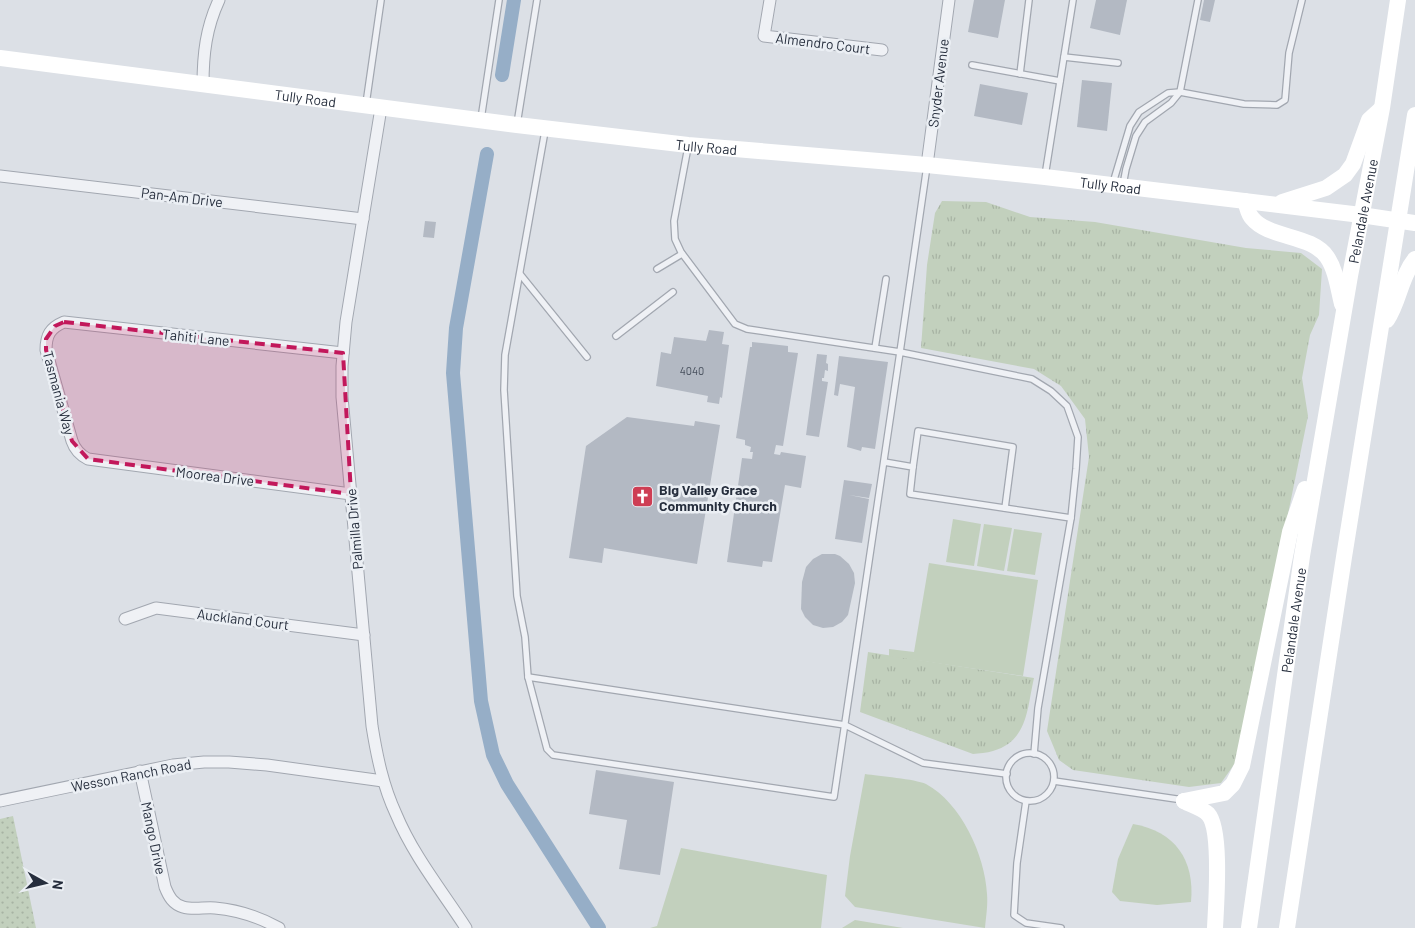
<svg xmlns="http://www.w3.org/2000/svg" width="1415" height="928" font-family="Barlow,sans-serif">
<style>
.grass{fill:url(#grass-tufts)}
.park{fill:url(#park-dots)}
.pitch{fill:#c2d0bd}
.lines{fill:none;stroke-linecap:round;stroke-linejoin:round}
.canal{stroke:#96aec7;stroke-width:14}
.building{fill:#b3b9c3}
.service-casing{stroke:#a2a7b0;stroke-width:8}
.minor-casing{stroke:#a2a7b0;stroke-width:13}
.service{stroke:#eff1f5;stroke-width:5.5}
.minor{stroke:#eff1f5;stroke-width:11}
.secondary{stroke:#fff;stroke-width:16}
.marked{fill:#c2185b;fill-opacity:0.2;stroke:#c2185b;stroke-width:4;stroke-dasharray:10 6;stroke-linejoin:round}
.labels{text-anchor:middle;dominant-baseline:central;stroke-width:5;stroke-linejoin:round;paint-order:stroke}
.number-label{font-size:11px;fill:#49515e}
.street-label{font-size:14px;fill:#262e3d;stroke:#ebeff4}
.poi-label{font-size:14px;font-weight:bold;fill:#262e3d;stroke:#ebeff4;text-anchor:start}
</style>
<defs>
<pattern id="grass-tufts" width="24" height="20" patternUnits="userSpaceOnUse" patternTransform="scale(1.25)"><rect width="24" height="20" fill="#c2d0bd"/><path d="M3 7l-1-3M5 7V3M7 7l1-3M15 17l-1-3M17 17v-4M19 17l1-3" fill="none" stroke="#a7b3a3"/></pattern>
<pattern id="park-dots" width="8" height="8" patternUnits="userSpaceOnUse" patternTransform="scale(1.25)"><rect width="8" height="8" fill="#c2d0bd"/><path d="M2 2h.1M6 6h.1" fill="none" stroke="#a7b3a3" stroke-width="1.8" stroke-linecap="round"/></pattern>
</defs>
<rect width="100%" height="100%" fill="#dce0e6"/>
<g class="grass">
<path d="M942,201L986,202L1030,217L1095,222L1246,248L1301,253L1322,269L1319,315L1310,335L1302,378L1308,416L1238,759L1221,783L1189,787L1073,770L1059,760L1047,731L1089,457L1085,419L1061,386L1034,369L921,348L927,265L935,213Z"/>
<path d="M868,652L1034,678C1027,708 1028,741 993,751C987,753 979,753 973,754L860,712Z"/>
</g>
<path class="park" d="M13,816L36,928H0V819Z"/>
<g class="pitch">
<path d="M953,519L981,524L974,566L946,562Z"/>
<path d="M984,524L1012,528L1004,571L977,566Z"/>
<path d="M1014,529L1042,533L1035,575L1007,571Z"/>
<path d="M929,563L1038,580L1023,676L889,656V649L914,652Z"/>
<path d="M865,774C879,776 915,779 926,784C961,803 985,855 987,894C988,905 986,917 985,928L855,907L845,896L850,856Z"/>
<path d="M1133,824C1175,831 1195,860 1191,902L1157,905L1120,901L1112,892L1118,859Z"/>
<path d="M681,848L827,875L821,928H650L657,926Z"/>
<path d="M855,920L903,928H842Z"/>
</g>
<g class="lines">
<g class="canal">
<path d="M502,75L514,0"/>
<path d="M487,154L456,328L453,373L481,701L493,755L507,784L599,928"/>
</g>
</g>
<g class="building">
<path d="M974,0H1005L998,38L968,32Z"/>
<path d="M1096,0H1127L1120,35L1090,28Z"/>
<path d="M1204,0H1215L1210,22L1200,20Z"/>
<path d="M1082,80L1112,83L1107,131L1077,127Z"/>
<path d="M980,84L1028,93L1022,125L974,116Z"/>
<path d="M425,221L436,222L434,238L423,237Z"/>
<path d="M709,330L724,332L722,344L729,345L722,398L720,397L719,404L707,402L708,396L656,386L661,352L671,354L674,337L706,341Z"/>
<path d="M752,342L788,346V352L798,353L783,446L776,445L774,454L780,455L781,452L806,456L801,488L785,485L772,562L763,561L762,567L727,562L742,458L752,459L753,452H750L751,447L745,445V440L736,438L750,347H752Z"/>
<path d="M817,354L827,355L826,363L828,364V371L825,370L824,378H822V381L828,382L819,437L806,435Z"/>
<path d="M839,356L888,362L875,449L862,447L861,451L847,447L855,387L840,384L838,396L834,395Z"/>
<path d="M627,417L694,426L695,421L720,425L697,564L604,548L602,563L569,558L586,446Z"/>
<path d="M844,480L872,484L869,498L849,495L869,499L862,543L835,539Z"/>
<path d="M822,554H835L840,556L849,564L854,573L855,583L848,615L842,622L833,627L823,628L813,625L805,617L801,609L802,582L806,567L813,559Z"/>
<path d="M596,770L674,782L660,875L619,869L627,820L589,814Z"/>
</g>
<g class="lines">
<defs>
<g id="service">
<path d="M1064,57L1118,63"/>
<path d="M972,65L1060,81"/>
<path d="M1020,74L1029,0"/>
<path d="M366,104L381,0"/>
<path d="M481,119L499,0"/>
<path d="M517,124L537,0"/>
<path d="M545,131L505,355L504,390L517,596L525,637L528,677L547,749L553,755L834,797L900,352L1032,379L1051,391L1067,406L1078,437L1076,469L1071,518L1038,708L1034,754"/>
<path d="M688,147L674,221L675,239L681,252L735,324L747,329L900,352L927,166"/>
<path d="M1045,176L1073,0"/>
<path d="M1113,183L1130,126L1139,112L1168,93L1180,92L1244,104L1277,105L1285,100L1289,53L1302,0"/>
<path d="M1123,185L1126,169L1136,136L1145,122L1171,103L1180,92L1198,0"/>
<path d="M657,269L682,254"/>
<path d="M520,274L587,357"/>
<path d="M616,336L673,292"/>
<path d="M875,348L886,279"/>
<path d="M884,462L913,467L910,494L1071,518"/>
<path d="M913,467L918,431L1013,447L1005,508"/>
<path d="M528,677L845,725L923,763L1007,774"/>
<circle cx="1030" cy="777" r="24"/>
<path d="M1054,781L1183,800"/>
<path d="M1026,801L1017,863L1014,915L1026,923L1061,928"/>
</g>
<g id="minor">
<path d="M770,0L764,36L882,50"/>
<path d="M203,85C203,54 206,28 219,0"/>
<path d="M381,108L346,322L342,366V397L372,726C377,757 383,786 396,814C413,855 442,891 466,928"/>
<path d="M927,165L949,0"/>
<path d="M0,176L363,219"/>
<path d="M343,353L64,322C50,328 46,335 46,350L72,441C75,450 80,455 88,459L351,494"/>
<path d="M125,619L156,608L364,635"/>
<path d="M140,771L165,887C169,897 173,904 183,907C193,910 205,907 215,908C238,910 259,917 279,928"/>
<path d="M0,801L173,765L204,762H229L267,765L383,781"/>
</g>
</defs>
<use href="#service" class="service-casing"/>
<use href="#minor" class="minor-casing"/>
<use href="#service" class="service"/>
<use href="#minor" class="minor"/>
<g class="secondary">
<path id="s1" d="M0,58L517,125L688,145L927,165L1045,177L1361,215L1415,223"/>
<path d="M1245,201C1247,206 1248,214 1252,218C1269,239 1311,234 1327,257C1336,270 1338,288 1342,304"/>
<path d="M1282,202L1326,188L1345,175L1353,164L1369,120L1380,110"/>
<path d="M1387,320C1400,300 1400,278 1415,259"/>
<path d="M1184,801L1224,793L1233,784L1242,766L1290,532L1305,489"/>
<path d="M1184,801C1191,805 1202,808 1208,814C1222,829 1216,906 1215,928"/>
<path id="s2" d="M1249,928L1302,556L1350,276L1382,108L1398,0"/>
<path d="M1287,928L1344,557L1415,115"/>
</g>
</g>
<path class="marked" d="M64,322L343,353L351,494L88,459L72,441L46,350V339L55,326Z"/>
<defs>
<symbol id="church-square" viewBox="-11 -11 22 22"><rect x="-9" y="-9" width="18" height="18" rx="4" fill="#ce3e54" stroke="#ebeff4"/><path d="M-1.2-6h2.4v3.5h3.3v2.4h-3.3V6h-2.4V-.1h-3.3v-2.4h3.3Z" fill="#fff"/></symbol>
</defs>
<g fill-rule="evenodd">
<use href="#church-square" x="630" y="484" width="25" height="25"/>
</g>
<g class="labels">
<g class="number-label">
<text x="692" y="370">4040</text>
</g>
<g class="street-label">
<text transform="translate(823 43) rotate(7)">Almendro Court</text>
<text transform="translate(938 83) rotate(-83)">Snyder Avenue</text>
<text stroke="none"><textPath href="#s1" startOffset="308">Tully Road</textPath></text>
<text stroke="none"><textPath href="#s1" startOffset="712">Tully Road</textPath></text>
<text stroke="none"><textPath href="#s1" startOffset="1118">Tully Road</textPath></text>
<text transform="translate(182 197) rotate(7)">Pan-Am Drive</text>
<text stroke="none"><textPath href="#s2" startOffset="726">Pelandale Avenue</textPath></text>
<text transform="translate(196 337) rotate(6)">Tahiti Lane</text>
<text transform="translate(59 393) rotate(75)">Tasmania Way</text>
<text transform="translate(215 476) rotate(7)">Moorea Drive</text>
<text transform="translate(354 529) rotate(-95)">Palmilla Drive</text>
<text transform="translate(243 619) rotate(7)">Auckland Court</text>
<text stroke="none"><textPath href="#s2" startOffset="311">Pelandale Avenue</textPath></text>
<text transform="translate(131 775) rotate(-11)">Wesson Ranch Road</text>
<text transform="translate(154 838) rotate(78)">Mango Drive</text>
</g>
<g class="poi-label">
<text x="659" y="489">Big Valley Grace<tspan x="659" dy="16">Community Church</tspan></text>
</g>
</g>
<g transform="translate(45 883) rotate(98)" stroke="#ebeff4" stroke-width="4" paint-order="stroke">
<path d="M0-4L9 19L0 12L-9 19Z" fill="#262e3d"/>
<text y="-8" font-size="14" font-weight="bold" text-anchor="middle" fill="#262e3d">N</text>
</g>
</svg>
